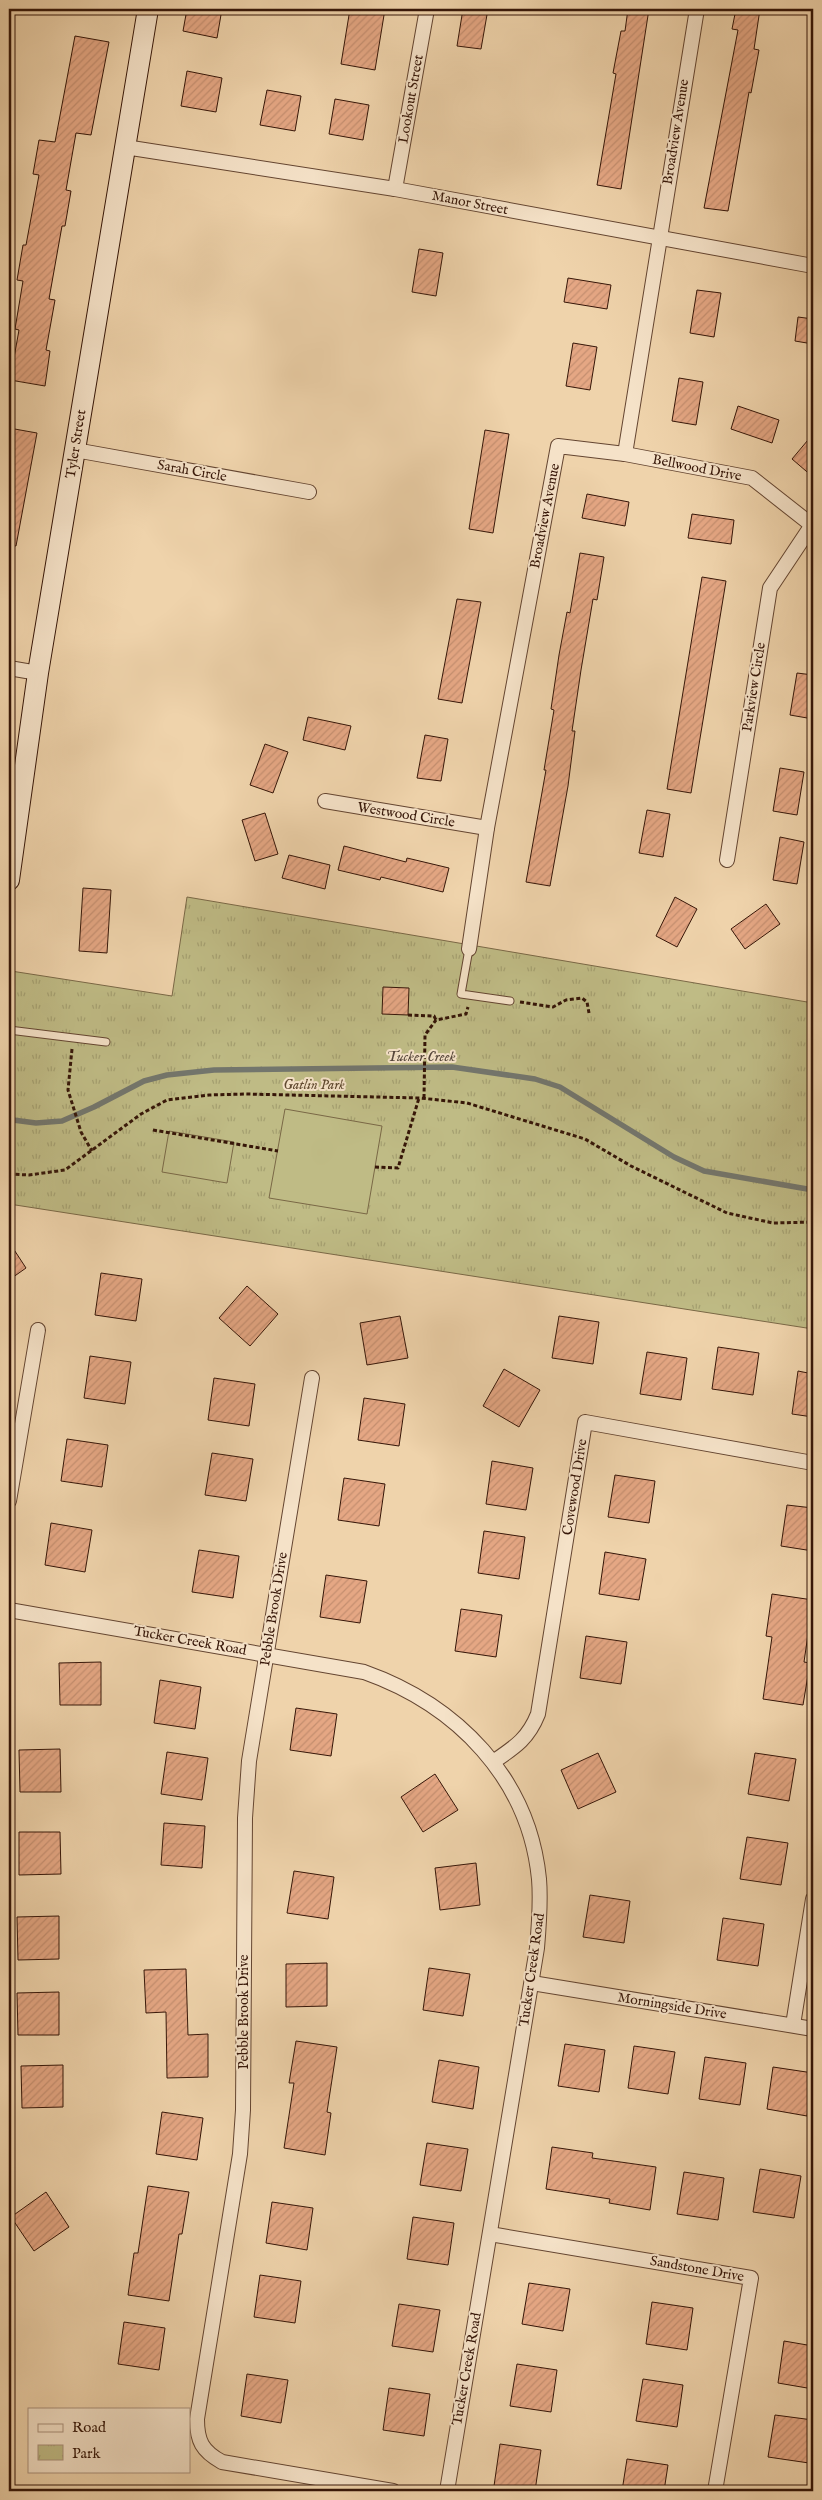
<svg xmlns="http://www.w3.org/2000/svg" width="822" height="2500" font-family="'IM FELL English',serif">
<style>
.park{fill:url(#park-tufts);stroke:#7a6846}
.pitch{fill:#bfbb85;stroke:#7a6846}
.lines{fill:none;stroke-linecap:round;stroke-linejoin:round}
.stream{stroke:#73766d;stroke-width:5.5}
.building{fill:url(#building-hatch);stroke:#361608}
.lane-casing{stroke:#644531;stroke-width:9}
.street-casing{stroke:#644531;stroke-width:16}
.secondary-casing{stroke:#361608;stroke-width:22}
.path{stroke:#361608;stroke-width:3;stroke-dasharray:4 2.5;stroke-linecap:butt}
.lane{stroke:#f5e2c8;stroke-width:7}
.street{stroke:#f5e2c8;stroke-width:14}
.secondary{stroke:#f5e2c8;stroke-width:20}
.labels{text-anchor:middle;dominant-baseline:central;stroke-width:4;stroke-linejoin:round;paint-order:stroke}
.street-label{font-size:14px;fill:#361608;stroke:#f5e2c8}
.park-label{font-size:14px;font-style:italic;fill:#5f482e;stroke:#f5e2c8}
.water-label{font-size:15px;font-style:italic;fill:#55463b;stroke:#f5e2c8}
</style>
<defs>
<pattern id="park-tufts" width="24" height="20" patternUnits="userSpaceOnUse" patternTransform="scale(1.25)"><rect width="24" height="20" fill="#bfbb85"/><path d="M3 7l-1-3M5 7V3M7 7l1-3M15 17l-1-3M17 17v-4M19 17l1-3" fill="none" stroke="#a5a071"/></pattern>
<pattern id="building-hatch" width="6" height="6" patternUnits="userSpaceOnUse" patternTransform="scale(1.25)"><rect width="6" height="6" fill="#e5a784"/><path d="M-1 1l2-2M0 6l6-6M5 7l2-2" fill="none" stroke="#c58f70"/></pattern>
</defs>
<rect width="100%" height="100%" fill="#efd3ab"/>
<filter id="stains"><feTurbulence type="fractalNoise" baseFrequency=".004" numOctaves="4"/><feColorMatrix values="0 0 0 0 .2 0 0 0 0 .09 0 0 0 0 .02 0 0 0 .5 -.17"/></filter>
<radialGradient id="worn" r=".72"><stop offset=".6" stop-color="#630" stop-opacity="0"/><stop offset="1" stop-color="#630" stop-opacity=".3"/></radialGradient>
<path class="park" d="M187,897L813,1003V1329L9,1204V985L11,971L172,996Z"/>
<g class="pitch">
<path d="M285,1109L382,1126L367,1214L269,1198Z"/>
<path d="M169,1131L234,1142L227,1183L162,1172Z"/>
</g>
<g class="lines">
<path class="stream" d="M13,1120L36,1123L62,1121L94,1107L144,1081L167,1075L214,1070L452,1067L535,1079L560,1087L674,1157L704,1171L813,1190"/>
</g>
<g class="building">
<path d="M187,9H222L217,38L183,31Z"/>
<path d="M350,9H385L375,70L341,64Z"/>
<path d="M463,9H488L481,49L457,46Z"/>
<path d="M628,9H649L621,189L597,185L616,74L613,73L621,31H625Z"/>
<path d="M736,9H760L754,49L759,50L751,93L749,92L728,211L704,208L738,30L732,29Z"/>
<path d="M75,36L109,42L91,135L76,133L66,190L71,191L65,226H62L49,299L55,300L46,350L50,351L45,386L10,380L19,330L15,329L23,281L17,280L23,245H26L39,175L33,174L39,140L55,142Z"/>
<path d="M187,71L222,78L216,112L181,106Z"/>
<path d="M267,90L301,96L295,131L260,125Z"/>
<path d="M335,99L369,105L363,140L329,134Z"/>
<path d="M419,249L443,253L436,296L412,292Z"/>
<path d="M568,278L611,285L607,309L564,302Z"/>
<path d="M697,290L721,293L714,337L690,333Z"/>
<path d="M798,317L813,319V344L795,341Z"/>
<path d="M573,343L597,347L590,390L566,386Z"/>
<path d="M679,378L703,382L696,425L672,421Z"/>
<path d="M738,406L779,420L772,443L731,429Z"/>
<path d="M9,428L37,433L16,546L9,545Z"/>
<path d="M485,430L509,434L493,533L469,529Z"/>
<path d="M813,434V477L792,459Z"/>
<path d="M587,494L629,502L625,526L582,518Z"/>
<path d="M692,514L734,520L731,544L688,538Z"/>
<path d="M580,553L604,557L597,600L593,599L581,670L572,731H575L568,786L550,886L526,882L546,770H544L554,710L551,709L559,655L567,612L570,613Z"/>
<path d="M702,577L726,581L691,793L667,789Z"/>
<path d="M457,599L481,602L462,703L438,699Z"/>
<path d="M797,673L813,675V719L790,715Z"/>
<path d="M308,717L351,726L345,750L303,740Z"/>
<path d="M425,735L448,739L441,781L417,778Z"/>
<path d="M265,744L288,752L273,793L250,785Z"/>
<path d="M780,768L804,772L797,815L773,811Z"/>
<path d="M647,810L670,814L663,857L639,853Z"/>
<path d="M265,813L278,854L255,861L242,820Z"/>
<path d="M780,837L804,842L797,884L773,880Z"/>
<path d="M344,846L406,862L407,858L449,868L443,892L381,877L380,880L338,870Z"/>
<path d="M289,855L330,865L325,889L282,878Z"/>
<path d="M83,888L111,890L107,953L79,951Z"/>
<path d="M675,897L697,909L677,947L656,936Z"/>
<path d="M766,904L780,924L745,949L731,929Z"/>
<path d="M383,987L409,988L408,1015L382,1014Z"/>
<path d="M9,1242L26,1268L9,1280Z"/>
<path d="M101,1273L142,1279L136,1321L95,1315Z"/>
<path d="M247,1286L278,1314L250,1346L219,1318Z"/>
<path d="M400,1316L408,1358L367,1365L360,1323Z"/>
<path d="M559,1316L599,1322L593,1364L552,1358Z"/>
<path d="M718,1347L759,1353L753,1395L712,1389Z"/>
<path d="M647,1352L687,1358L681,1400L640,1394Z"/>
<path d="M90,1356L131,1362L125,1404L84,1398Z"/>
<path d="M504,1369L540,1390L519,1427L483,1406Z"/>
<path d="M798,1371L813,1374V1417L792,1414Z"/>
<path d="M214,1378L255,1384L249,1426L208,1420Z"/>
<path d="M364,1398L405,1404L399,1446L358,1440Z"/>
<path d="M67,1439L108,1445L102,1487L61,1481Z"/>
<path d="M212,1453L253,1459L246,1501L205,1495Z"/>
<path d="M492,1461L533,1468L526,1510L486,1504Z"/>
<path d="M615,1475L655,1481L649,1523L608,1517Z"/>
<path d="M344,1478L385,1484L379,1526L338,1520Z"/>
<path d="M787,1505L813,1508V1551L781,1546Z"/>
<path d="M51,1523L92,1530L85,1572L45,1565Z"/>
<path d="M484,1531L525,1537L519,1579L478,1573Z"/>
<path d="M199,1550L239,1556L233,1598L192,1592Z"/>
<path d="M605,1552L646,1559L639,1600L599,1594Z"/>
<path d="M326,1575L367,1581L360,1623L320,1617Z"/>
<path d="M772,1594L813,1600L804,1662L810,1663L803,1705L763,1699L772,1637L766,1636Z"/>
<path d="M461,1609L502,1615L496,1657L455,1651Z"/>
<path d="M586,1636L627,1642L621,1684L580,1678Z"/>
<path d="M101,1662V1705H60L59,1663Z"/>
<path d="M160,1680L201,1687L195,1729L154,1723Z"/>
<path d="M296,1708L337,1714L331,1756L290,1750Z"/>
<path d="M60,1749L61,1792H20L19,1750Z"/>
<path d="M167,1752L208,1758L202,1800L161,1794Z"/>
<path d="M598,1753L616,1792L578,1809L561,1770Z"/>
<path d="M755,1753L796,1759L789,1801L748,1794Z"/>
<path d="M435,1774L458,1810L423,1832L401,1797Z"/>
<path d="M164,1823L205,1826L202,1868L161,1865Z"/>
<path d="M19,1832H60L61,1874L19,1875Z"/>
<path d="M747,1837L788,1843L781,1885L740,1879Z"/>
<path d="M476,1863L480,1905L440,1910L435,1868Z"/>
<path d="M294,1871L334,1877L328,1919L287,1913Z"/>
<path d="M590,1895L630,1901L624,1943L583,1937Z"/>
<path d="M59,1916V1959L18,1960L17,1917Z"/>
<path d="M723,1918L764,1924L758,1966L717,1960Z"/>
<path d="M327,1963V2006L286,2007V1964Z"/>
<path d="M429,1968L470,1974L463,2016L423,2010Z"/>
<path d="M186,1969L188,2035L208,2034V2077L167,2078L166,2012L146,2013L144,1970Z"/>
<path d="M59,1992V2035H18L17,1993Z"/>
<path d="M296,2041L337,2047L327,2112L331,2113L325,2155L284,2148L294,2083H289Z"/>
<path d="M565,2044L605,2050L599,2092L558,2086Z"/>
<path d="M634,2046L675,2052L668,2094L628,2088Z"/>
<path d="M705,2057L746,2063L740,2105L699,2099Z"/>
<path d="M439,2060L479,2067L473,2109L432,2102Z"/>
<path d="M63,2065V2107L22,2108L21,2066Z"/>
<path d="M773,2067L813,2073L807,2116L767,2109Z"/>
<path d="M162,2112L203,2118L197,2160L156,2154Z"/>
<path d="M427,2143L468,2149L461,2191L420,2185Z"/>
<path d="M552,2147L593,2153L592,2158L656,2167L650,2210L609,2203L610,2199L546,2189Z"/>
<path d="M760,2169L801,2176L794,2218L753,2212Z"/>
<path d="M684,2172L724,2178L718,2220L677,2214Z"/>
<path d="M148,2186L189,2192L182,2234H179L169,2301L128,2295L134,2253H138Z"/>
<path d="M46,2192L69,2227L34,2251L11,2217Z"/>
<path d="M272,2202L313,2208L307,2250L266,2243Z"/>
<path d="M413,2217L454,2223L448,2265L407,2259Z"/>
<path d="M260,2275L301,2281L295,2323L254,2317Z"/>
<path d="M529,2283L570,2289L563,2331L522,2324Z"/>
<path d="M652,2302L693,2308L687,2350L646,2344Z"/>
<path d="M399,2304L440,2310L433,2352L392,2346Z"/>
<path d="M124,2322L165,2328L159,2370L118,2364Z"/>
<path d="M784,2341L813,2346V2389L778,2383Z"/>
<path d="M517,2364L557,2370L551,2412L510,2406Z"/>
<path d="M247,2374L288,2380L281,2423L241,2416Z"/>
<path d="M643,2379L683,2385L677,2427L636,2421Z"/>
<path d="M389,2388L430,2394L424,2436L383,2430Z"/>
<path d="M775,2415L813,2420L809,2463L768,2457Z"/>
<path d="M500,2444L541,2450L535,2491L494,2486Z"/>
<path d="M627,2459L668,2465L664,2491H622Z"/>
</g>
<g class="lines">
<defs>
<g id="lane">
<path d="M469,949L461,994L510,1001"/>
<path d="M9,1030L106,1042"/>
</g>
<g id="street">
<path d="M125,147L395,189L813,266"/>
<path d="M395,189L427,9"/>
<path d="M75,450L309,492"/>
<path d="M625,454L697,9"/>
<path d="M9,668L38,673"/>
<path d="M325,801L487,828"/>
<path d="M727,860L770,588L812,525"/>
<path d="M469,949L487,828L558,446L625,454L752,478L813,526"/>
<path d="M312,1378L249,1761L245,1818L243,2110L240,2154L197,2419C197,2441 202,2451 222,2462L393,2491"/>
<path d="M9,1501L38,1330"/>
<path d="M9,1610L364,1672C457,1705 529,1778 539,1879C541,1902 539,1925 537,1948L447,2491"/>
<path d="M493,1762C515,1747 528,1739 538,1714L585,1422L813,1463"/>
<path d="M532,1983L813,2029"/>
<path d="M793,2025L813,1899"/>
<path d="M490,2234L751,2278L715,2491"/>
</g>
<path id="secondary" d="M9,880L38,673L148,9"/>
</defs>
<use href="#lane" class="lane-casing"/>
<use href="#street" class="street-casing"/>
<use href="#secondary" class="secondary-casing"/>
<g class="path">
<path d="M520,1002L553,1007L566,1000L582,998L587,1002L589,1013"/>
<path d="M408,1015L434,1016L436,1020"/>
<path d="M72,1049L68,1090L81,1132L92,1151"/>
<path d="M424,1098L425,1035L436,1020L466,1014L468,1007"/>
<path d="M153,1130L278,1151"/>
<path d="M375,1167L398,1168L419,1098"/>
<path d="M9,1174L29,1175L65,1170L141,1114L167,1100L209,1095L246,1094L420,1098L467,1103L585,1139L631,1166L727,1213L773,1223L813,1222"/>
</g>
<use href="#lane" class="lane"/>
<use href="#street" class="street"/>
<use href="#secondary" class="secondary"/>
</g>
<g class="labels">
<g class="street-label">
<text transform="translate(411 99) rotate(-80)">Lookout Street</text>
<text transform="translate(676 132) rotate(-81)">Broadview Avenue</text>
<text transform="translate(470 203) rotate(11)">Manor Street</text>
<text transform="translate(76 444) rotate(-81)">Tyler Street</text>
<text transform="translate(697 468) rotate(11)">Bellwood Drive</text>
<text transform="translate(192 471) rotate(10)">Sarah Circle</text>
<text transform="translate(545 516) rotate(-79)">Broadview Avenue</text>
<text transform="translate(754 687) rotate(-81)">Parkview Circle</text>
<text transform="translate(406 815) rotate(9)">Westwood Circle</text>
<text transform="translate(575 1487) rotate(-81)">Covewood Drive</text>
<text transform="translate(274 1609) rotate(-81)">Pebble Brook Drive</text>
<text transform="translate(190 1641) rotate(10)">Tucker Creek Road</text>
<text transform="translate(532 1970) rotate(-82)">Tucker Creek Road</text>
<text transform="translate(672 2006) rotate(9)">Morningside Drive</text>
<text transform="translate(244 2012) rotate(-90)">Pebble Brook Drive</text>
<text transform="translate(697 2269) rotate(10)">Sandstone Drive</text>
<text transform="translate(467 2369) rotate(-80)">Tucker Creek Road</text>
</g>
<g class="park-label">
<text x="314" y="1085">Gatlin Park</text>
</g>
<g class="water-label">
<text x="421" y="1056">Tucker Creek</text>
</g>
</g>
<rect width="822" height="2500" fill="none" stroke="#efd3ab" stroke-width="30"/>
<rect x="10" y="10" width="802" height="2480" fill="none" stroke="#361608" stroke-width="2.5"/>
<rect x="15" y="15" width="792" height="2470" fill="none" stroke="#361608"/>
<rect x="28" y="2408" width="162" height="65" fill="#f5e2c8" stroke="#a9907b"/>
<rect x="38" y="2424" width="25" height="8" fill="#f5e2c8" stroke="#a9907b"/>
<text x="72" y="2432" font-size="15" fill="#361608">Road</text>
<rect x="38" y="2445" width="25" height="15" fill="url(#park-tufts)" stroke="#a9907b"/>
<text x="72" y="2458" font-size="15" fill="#361608">Park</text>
<rect width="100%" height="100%" filter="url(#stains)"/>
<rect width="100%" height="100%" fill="url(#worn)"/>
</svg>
